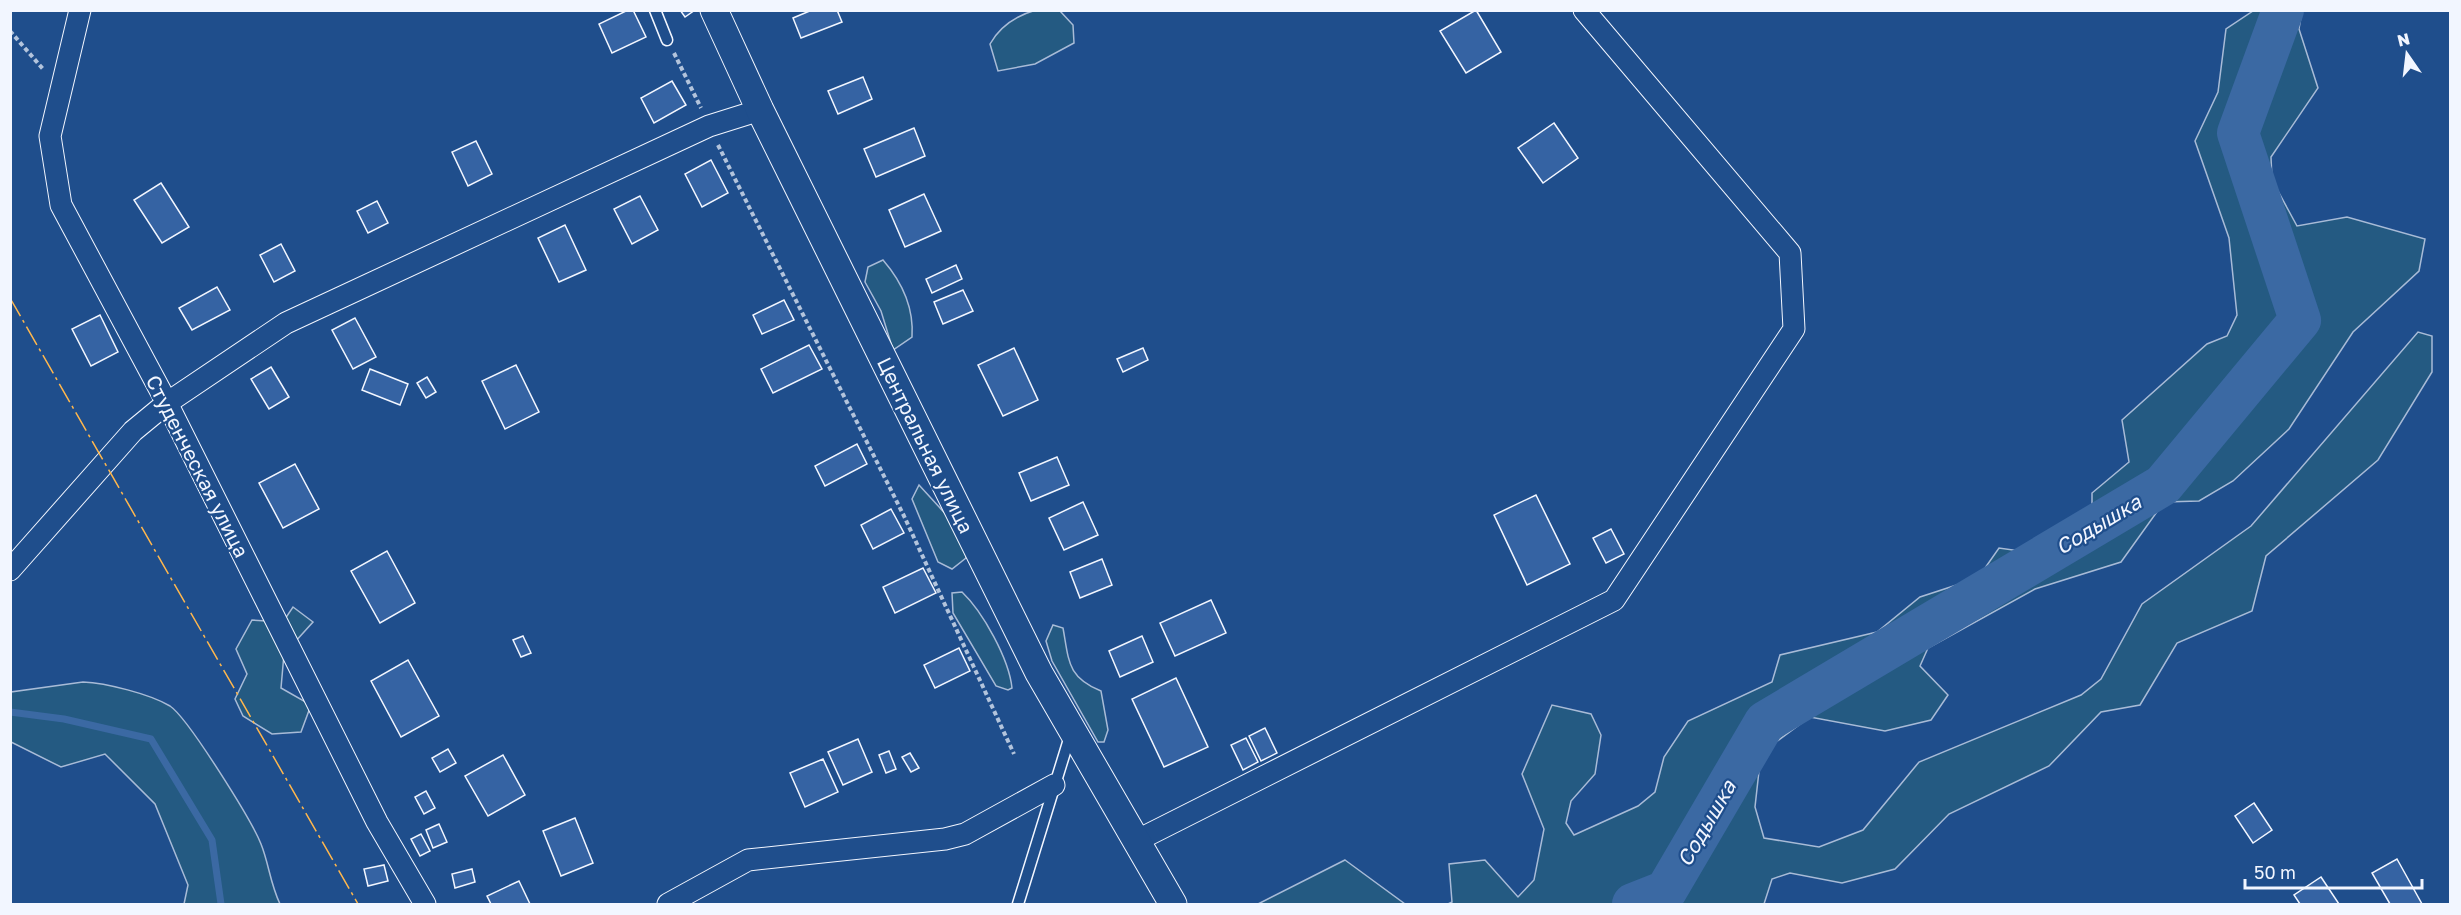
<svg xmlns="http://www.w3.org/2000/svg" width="2461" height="915" font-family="'Golos Text',sans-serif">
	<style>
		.green { fill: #245a82; stroke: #a8bbd7; stroke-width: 1.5 }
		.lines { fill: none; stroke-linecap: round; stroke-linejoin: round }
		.stream { stroke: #3b69a3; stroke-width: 7 }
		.river { stroke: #3b69a3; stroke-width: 42 }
		.building { fill: #3563a3; stroke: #f2f6ff; stroke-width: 1.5 }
		.service-casing { stroke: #f2f6ff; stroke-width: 13 }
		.minor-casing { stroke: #f2f6ff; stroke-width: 23 }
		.tertiary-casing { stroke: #f2f6ff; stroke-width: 29 }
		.path { stroke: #b3c4dc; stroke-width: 4; stroke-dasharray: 4.5 3; stroke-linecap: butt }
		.service { stroke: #1f4e8c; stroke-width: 10 }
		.minor { stroke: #1f4e8c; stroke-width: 21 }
		.tertiary { stroke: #1f4e8c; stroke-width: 27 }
		.power { stroke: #ffb74d; stroke-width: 1.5; stroke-dasharray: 21 4.5 3 4.5; stroke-linecap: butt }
		.labels { text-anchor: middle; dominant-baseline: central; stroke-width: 4.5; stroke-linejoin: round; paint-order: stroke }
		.street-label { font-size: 20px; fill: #f2f6ff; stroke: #1f4e8c }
		.water-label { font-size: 21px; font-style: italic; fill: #f2f6ff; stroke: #1f4e8c }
	</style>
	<rect width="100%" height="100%" fill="#1f4e8c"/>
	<g class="green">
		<path d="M1036,10L1060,11L1073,25L1074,43L1035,64L998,71L990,44C1000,26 1015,16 1036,10Z"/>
		<path d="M2253,11H2302L2299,29L2318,88L2271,157L2272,180L2297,226L2347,217L2425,239L2419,271L2353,332L2289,429L2233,481L2199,501L2164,502L2121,562L2035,589L1928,648L1920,666L1948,695L1931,720L1885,731L1810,717L1761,753L1755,807L1764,838L1819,847L1863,830L1919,762L2081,695L2101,679L2142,604L2251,526L2418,332L2432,336V372L2378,460L2266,556L2252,611L2177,643L2140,705L2101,712L2049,766L1949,814L1895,869L1842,883L1790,873L1772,879L1764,904H1448L1452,902L1449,864L1485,860L1518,897L1534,880L1544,829L1522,774L1552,705L1591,714L1601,735L1595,774L1571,801L1566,823L1574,835L1638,806L1655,792L1664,757L1688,721L1772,682L1780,655L1877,632L1920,597L1978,578L1999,548L2069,558L2092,518V493L2129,462L2122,420L2207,344L2227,336L2237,315L2229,238L2195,141L2218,92L2226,29Z"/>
		<path d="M883,260C902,282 914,308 912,337L893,350L881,311L865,282L868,267Z"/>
		<path d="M919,485L962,532L966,558L952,569L938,562L912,499Z"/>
		<path d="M962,592C983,612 1009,659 1012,688L1008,690L996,686L953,613L952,593Z"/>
		<path d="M293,607L313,622L284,654L281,688L311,705L301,732L272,734L243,716L235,699L247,674L236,649L252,620L283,622Z"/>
		<path d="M1053,625L1063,628C1069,661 1067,677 1101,691L1108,730L1104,742H1098L1052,661L1046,641Z"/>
		<path d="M83,682C106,683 150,694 170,706C188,718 252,821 261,844C269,864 270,883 280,904H184L188,885L155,804L105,754L61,767L11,742V692Z"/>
		<path d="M1345,860L1405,904H1258Z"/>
	</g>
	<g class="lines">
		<path class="stream" d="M10,712L64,719L151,739L212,840L221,904"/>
		<path class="river" d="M1633,904L1666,891L1765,722L2163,485L2300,320L2238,133L2283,10"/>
	</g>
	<g class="building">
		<path d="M628,10H633L646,37L612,53L599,24Z"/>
		<path d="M680,10H695L685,17Z"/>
		<path d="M812,10H837L842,22L801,38L793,18Z"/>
		<path d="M1476,10L1501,52L1466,73L1440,31Z"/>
		<path d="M863,77L872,99L838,114L828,91Z"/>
		<path d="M672,81L686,105L654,123L641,98Z"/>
		<path d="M1554,123L1578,158L1543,183L1518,148Z"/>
		<path d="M914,128L925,156L876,177L864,149Z"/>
		<path d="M476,141L492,174L468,186L452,152Z"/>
		<path d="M711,160L728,193L702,207L685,174Z"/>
		<path d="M161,183L189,227L162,243L134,200Z"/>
		<path d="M924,194L941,231L905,247L889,210Z"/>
		<path d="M640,196L658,230L632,244L614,209Z"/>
		<path d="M377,201L388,223L368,233L357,211Z"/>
		<path d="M565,225L586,270L559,282L538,238Z"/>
		<path d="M281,244L295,271L274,282L260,255Z"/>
		<path d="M956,265L962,279L932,293L926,279Z"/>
		<path d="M217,287L230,310L192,330L179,308Z"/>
		<path d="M963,290L973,311L943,324L934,302Z"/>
		<path d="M784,300L794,320L762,334L753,315Z"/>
		<path d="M100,315L118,352L91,366L72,329Z"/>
		<path d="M355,318L376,357L353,369L332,330Z"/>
		<path d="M809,345L822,369L773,393L761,369Z"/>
		<path d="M1014,348L1038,400L1003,416L978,365Z"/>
		<path d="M1143,348L1148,360L1123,372L1117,359Z"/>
		<path d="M516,365L539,412L505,429L482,381Z"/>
		<path d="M271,367L289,397L269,409L251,379Z"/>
		<path d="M370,369L408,384L400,405L362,390Z"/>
		<path d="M427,377L436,392L426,398L417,383Z"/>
		<path d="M857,444L867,464L825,486L815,466Z"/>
		<path d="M1057,457L1069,485L1031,501L1019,473Z"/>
		<path d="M295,464L319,509L283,528L259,483Z"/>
		<path d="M1536,495L1570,564L1527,585L1494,515Z"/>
		<path d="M1083,502L1098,535L1064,550L1049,518Z"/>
		<path d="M891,509L904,533L873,549L861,525Z"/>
		<path d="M1611,529L1624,554L1606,563L1593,538Z"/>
		<path d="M387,551L415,603L380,623L351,571Z"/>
		<path d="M1102,559L1112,585L1080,598L1070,572Z"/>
		<path d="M923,568L936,593L895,613L883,587Z"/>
		<path d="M1211,600L1226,633L1175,656L1160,623Z"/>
		<path d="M523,636L531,653L521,657L513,640Z"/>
		<path d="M1142,636L1153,662L1120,677L1109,651Z"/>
		<path d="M959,648L970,671L935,688L924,665Z"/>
		<path d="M408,660L439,716L401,737L371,681Z"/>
		<path d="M1176,678L1208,747L1164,767L1132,699Z"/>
		<path d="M1265,728L1277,753L1261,761L1249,736Z"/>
		<path d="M1246,738L1258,762L1243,770L1231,745Z"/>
		<path d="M858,739L872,772L843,785L828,752Z"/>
		<path d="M448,749L456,763L440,772L432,758Z"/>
		<path d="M889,751L896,769L886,773L879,755Z"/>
		<path d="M910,753L919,768L911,772L902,757Z"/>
		<path d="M503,755L525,795L488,816L465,776Z"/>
		<path d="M823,759L838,792L805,807L790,773Z"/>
		<path d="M426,791L435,808L424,814L415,797Z"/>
		<path d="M2254,803L2272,830L2253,843L2235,816Z"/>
		<path d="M575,818L593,863L561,876L543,831Z"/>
		<path d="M439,824L447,842L433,848L426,830Z"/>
		<path d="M421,834L430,851L420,856L411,839Z"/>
		<path d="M2397,859L2422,904H2390L2372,873Z"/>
		<path d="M384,865L388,881L368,886L364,869Z"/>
		<path d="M472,869L475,882L455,888L452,874Z"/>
		<path d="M2321,877L2339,904H2300L2294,895Z"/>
		<path d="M519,881L530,904H491L487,896Z"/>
	</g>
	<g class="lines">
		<g class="service-casing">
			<g id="service">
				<path d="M655,10L667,40"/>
				<path d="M1018,904L1070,736"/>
			</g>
		</g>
		<g class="minor-casing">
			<g id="minor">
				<path d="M80,10L50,136L61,205L167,403L377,822L425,904"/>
				<path d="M10,570L133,431L167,403L286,323L709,126L760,110"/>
				<path d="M1136,841L1614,600L1794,329L1790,253L1584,10"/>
				<path d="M668,904L748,860L945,839L965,834L1054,785"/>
			</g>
		</g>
		<g class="tertiary-casing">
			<path id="tertiary" d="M714,10L760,110L1039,673L1173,904"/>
		</g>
		<g class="path">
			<path d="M10,31L43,69"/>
			<path d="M674,53L701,108"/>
			<path d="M718,145L904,516L1014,754"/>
		</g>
		<use href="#service" class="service"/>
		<use href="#minor" class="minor"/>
		<use href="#tertiary" class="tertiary"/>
		<path class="power" d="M10,298L358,904"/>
	</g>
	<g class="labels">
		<g class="street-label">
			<text transform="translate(926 445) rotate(64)">Центральная улица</text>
			<text transform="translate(198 466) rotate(63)">Студенческая улица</text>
		</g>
		<g class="water-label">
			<text transform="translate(2098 524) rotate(-31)">Содышка</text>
			<text transform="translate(1706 823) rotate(-60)">Содышка</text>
		</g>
	</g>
	<rect width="2461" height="915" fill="none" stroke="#f2f6ff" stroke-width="24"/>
	<g transform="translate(2407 54) rotate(346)" stroke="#1f4e8c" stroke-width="4.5" paint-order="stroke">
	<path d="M0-4.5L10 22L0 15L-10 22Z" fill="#f2f6ff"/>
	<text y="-9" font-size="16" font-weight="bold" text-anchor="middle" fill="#f2f6ff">N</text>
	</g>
	<path d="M2245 879v9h177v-9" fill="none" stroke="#f2f6ff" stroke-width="3"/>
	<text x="2254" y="879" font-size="18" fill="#f2f6ff" stroke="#1f4e8c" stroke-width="4.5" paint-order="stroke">50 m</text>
</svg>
